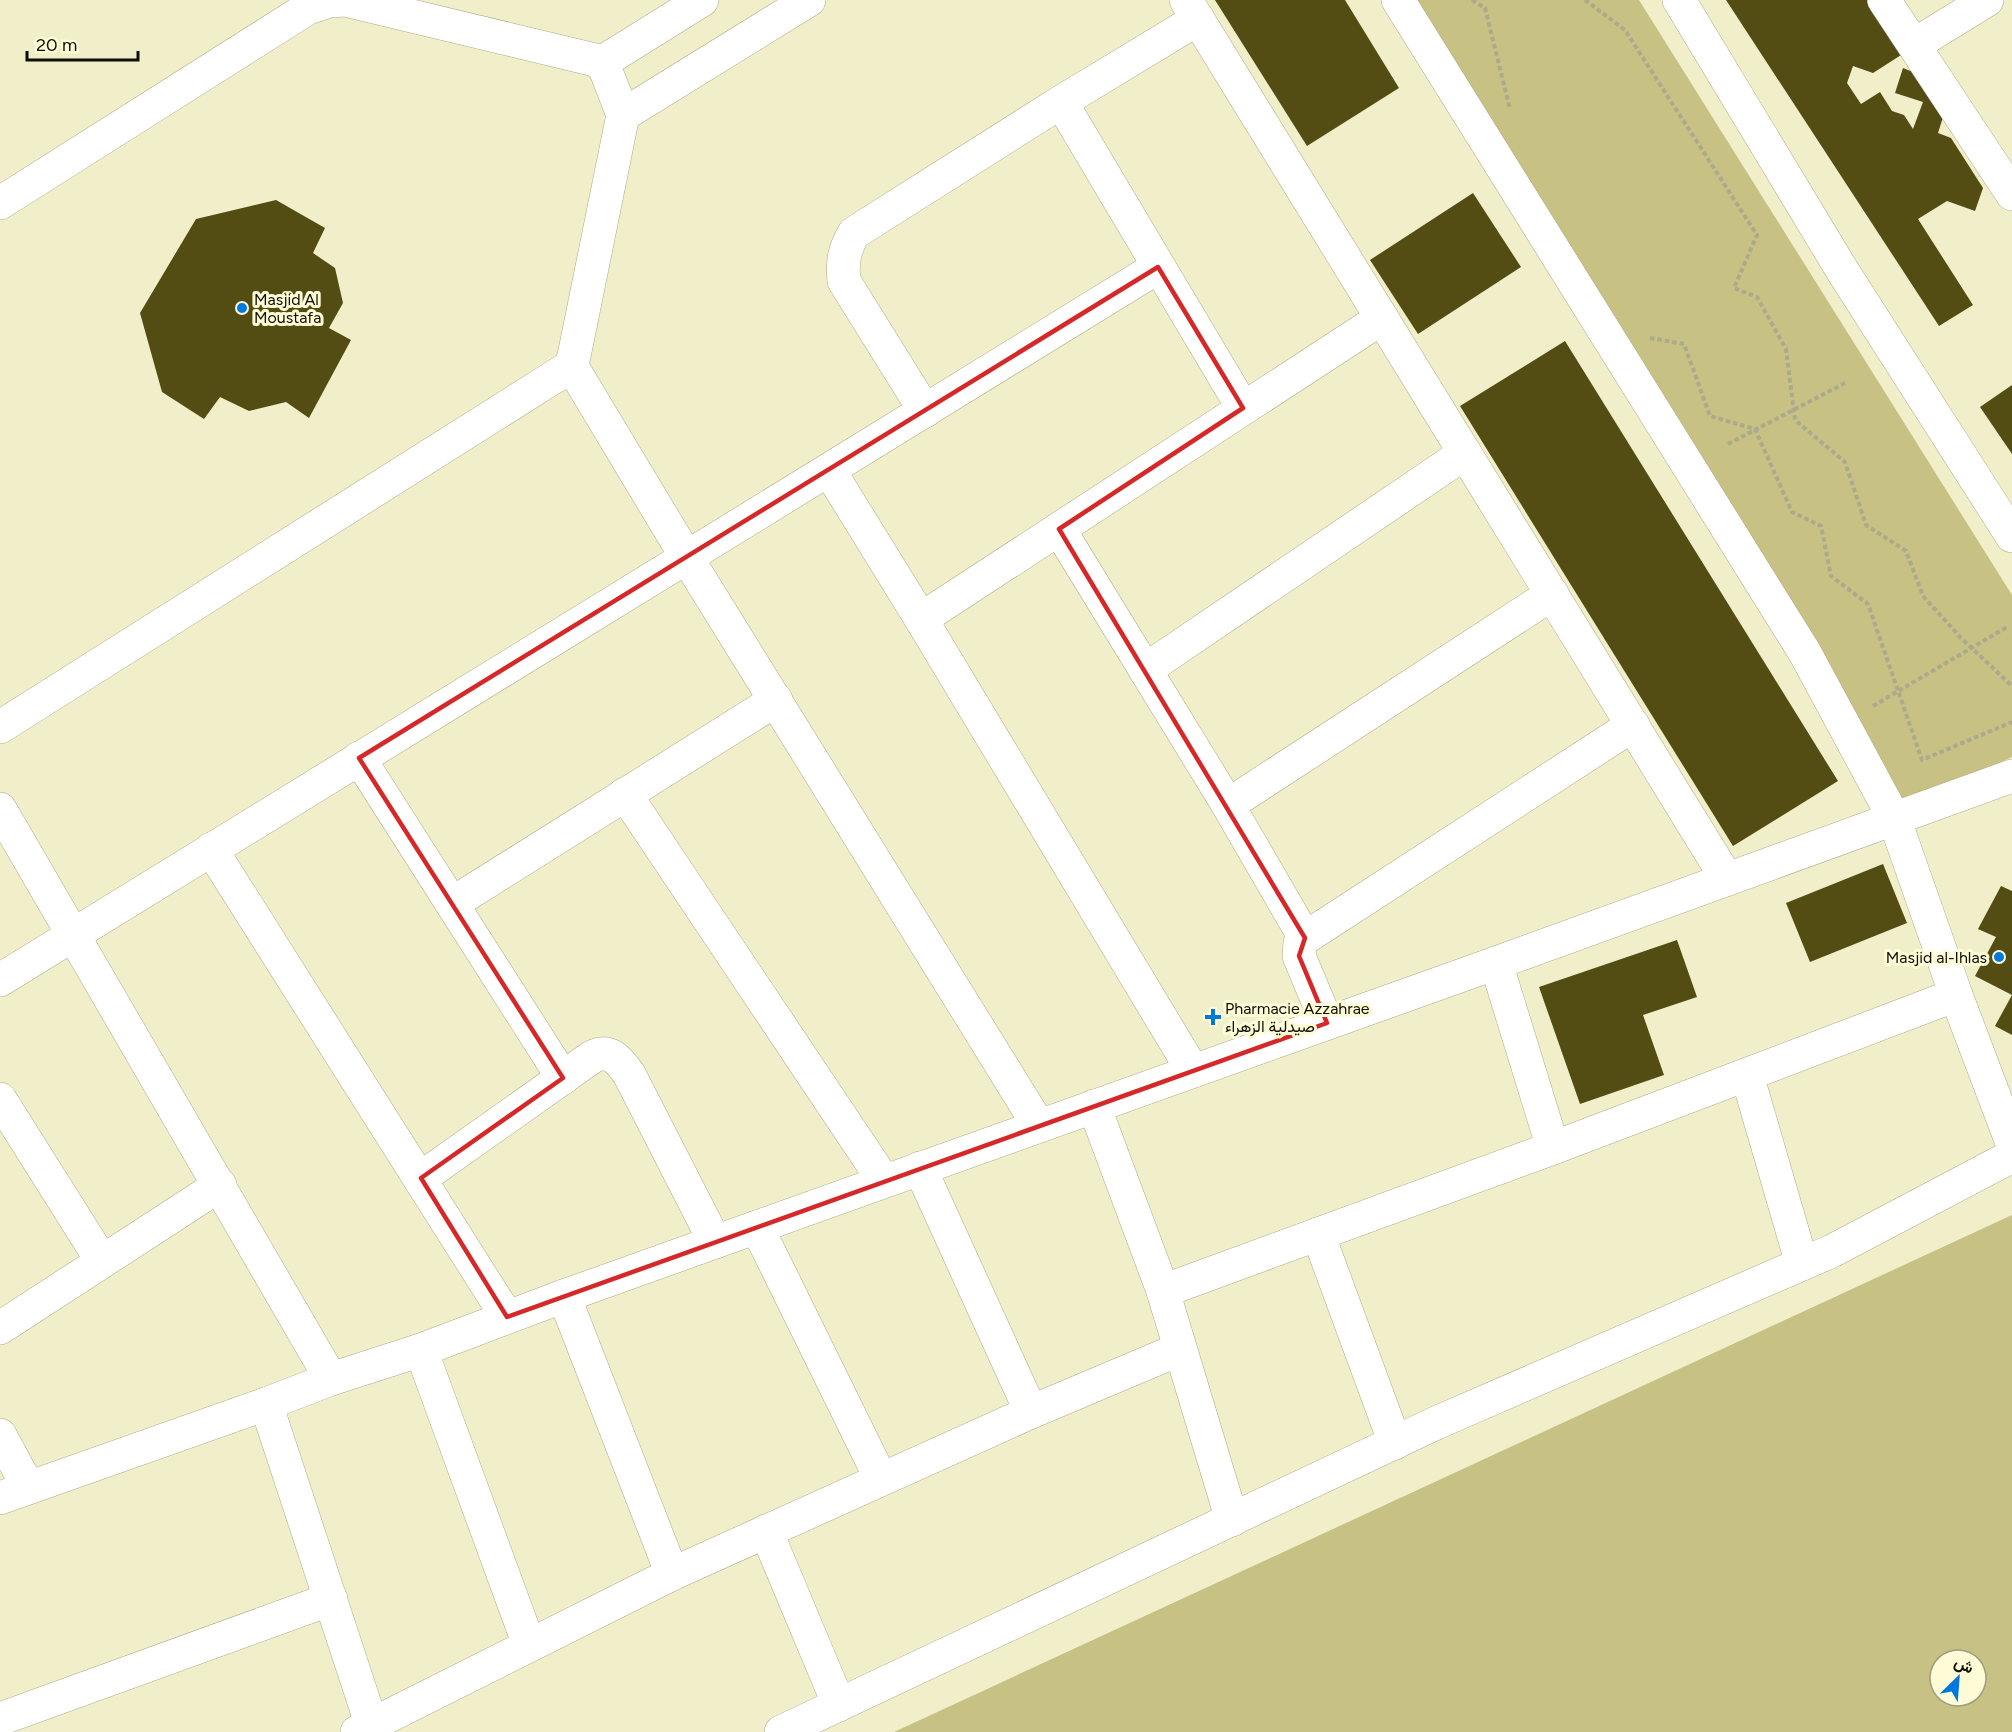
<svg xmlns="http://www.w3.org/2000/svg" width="2012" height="1732" font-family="Figtree,Vazirmatn,sans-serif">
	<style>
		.green { fill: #c7c184; fill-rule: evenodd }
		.building { fill: #534d13 }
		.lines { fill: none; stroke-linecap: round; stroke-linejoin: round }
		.minor-casing { stroke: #aeab89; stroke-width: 34 }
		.path { stroke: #aca98d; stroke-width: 4; stroke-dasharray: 4.5 3; stroke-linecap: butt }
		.minor { stroke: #fff; stroke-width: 33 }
		.marked { fill: none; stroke: #d62828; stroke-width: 4.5; stroke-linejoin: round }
		.poi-dot { fill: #0079df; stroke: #fefbd7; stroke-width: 2 }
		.labels { text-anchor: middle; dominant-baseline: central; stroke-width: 6; stroke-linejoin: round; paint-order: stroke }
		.poi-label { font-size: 16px; fill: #0f0e03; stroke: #fefbd7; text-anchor: start }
	</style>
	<rect width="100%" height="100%" fill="#f1eeca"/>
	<g class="green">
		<path d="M1412,0H1639L2012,595V757L1898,808Z"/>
		<path d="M2012,1215V1732H894ZM1940,1660H1976V1696H1940Z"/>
	</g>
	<g class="building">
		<path d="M1215,0H1345L1399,88L1307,146Z"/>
		<path d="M1726,0H1881L1912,48L1873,73L1853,66L1847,83L1861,104L1880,92L1892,111L1904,115L1913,129L1923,102L1895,93L1903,68L1918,74L1944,114L1938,133L1951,138L1983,188L1975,211L1947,201L1918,219L1973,305L1939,326Z"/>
		<path d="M1473,193L1521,267L1418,334L1370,260Z"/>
		<path d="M276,200L325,228L313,253L335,268L343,303L329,328L351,340L309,418L286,402L249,411L220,397L204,419L162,392L140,313L196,219Z"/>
		<path d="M1565,341L1838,781L1733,846L1460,406Z"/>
		<path d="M2012,385V454L1980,407Z"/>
		<path d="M1883,864L1907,923L1810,962L1786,903Z"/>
		<path d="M2001,886L2012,891V995L1975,976L1996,937L1978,929Z"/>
		<path d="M1677,940L1697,997L1643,1015L1664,1075L1580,1104L1539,987Z"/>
		<path d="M2012,995V1035L1995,1026Z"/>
	</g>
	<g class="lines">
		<g class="minor-casing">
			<g id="minor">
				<path d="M1186,0L1727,879"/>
				<path d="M1398,0L1805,653L1894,818L1956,995L2012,1143"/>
				<path d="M1679,0L1842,270L2012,536"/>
				<path d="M1884,0L2012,194"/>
				<path d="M1914,45L1987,0"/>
				<path d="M601,63L702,0"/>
				<path d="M1061,102L1243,408"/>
				<path d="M623,115L809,0"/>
				<path d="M0,203L308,8L329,1L345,0L595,60L604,66L623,115L574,356L571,365L565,370L0,727"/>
				<path d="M571,365L687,558L1039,1126"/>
				<path d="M925,411L844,281C842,262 844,250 854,233L1061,102L1198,19"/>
				<path d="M829,470L921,619L1193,1071"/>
				<path d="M1059,529L1228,805L1305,938"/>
				<path d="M921,619L1382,318"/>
				<path d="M1145,670L1465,453"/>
				<path d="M359,758L563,1078"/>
				<path d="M625,794L884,1181"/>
				<path d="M1228,805L1552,594"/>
				<path d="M0,809L331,1379"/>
				<path d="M211,849L507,1317"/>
				<path d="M453,903L776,700"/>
				<path d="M1496,963L1553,1148"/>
				<path d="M0,980L1158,267"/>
				<path d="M1327,1023L1299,956L1300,943L1305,938L1633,725"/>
				<path d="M1747,1075L1802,1264"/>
				<path d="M0,1099L102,1261"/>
				<path d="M1094,1106L1163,1291L1232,1520"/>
				<path d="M920,1168L1031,1412"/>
				<path d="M421,1178L592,1057C610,1048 619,1060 629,1074L715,1242"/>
				<path d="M757,1227L881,1479"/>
				<path d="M1318,1234L1395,1443"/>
				<path d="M1163,1291L1553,1148L1956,995"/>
				<path d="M564,1296L672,1574"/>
				<path d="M0,1328L220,1185"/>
				<path d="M421,1350L529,1645"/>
				<path d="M266,1404L374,1732"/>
				<path d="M0,1435L28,1487"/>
				<path d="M0,1498L266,1404L331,1379L421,1350L564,1296L1496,963L2012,776"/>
				<path d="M766,1531L839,1705"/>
				<path d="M0,1719L331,1599"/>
				<path d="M357,1732L672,1574L1031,1412L1180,1349"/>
				<path d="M781,1732L1436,1423L1832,1251L2012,1156"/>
			</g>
		</g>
		<g class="path">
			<path d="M1472,0L1485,8L1510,109"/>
			<path d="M1585,0L1625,30L1757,235L1734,288L1757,297L1786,349L1795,420L1845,462L1866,525L1906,551L1923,596L1961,638L2012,686"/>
			<path d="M1650,338L1684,344L1710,416L1755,429L1792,512L1821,526L1831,576L1868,604L1922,760L2012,722"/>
			<path d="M1728,444L1847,382"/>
			<path d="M1873,706L2007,627"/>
		</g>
		<use href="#minor" class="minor"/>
	</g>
	<path class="marked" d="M1158,267L1243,408L1059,529L1305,938L1299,956L1327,1023L507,1317L421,1178L563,1078L359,758Z"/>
	<g class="poi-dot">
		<circle cx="242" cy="308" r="6"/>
		<circle cx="1999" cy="957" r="6"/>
		<path d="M1210 1008h6v6h6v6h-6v6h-6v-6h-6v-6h6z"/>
	</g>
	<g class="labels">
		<g class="poi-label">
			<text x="254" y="299">Masjid Al<tspan x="254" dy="18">Moustafa</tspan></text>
			<text x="1987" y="957" text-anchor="end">Masjid al-Ihlas</text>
			<text x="1225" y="1008">Pharmacie Azzahrae<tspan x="1225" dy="18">صيدلية الزهراء</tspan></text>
		</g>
	</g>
	<g transform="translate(1958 1678) rotate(25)"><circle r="28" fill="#fefbd7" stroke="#9e9c82" stroke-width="1.5"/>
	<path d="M0-4.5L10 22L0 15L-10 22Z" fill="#0079df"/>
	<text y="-9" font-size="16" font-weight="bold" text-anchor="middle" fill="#0f0e03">ش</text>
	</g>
	<path d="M27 51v9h111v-9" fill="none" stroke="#0f0e03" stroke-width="3"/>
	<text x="36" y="51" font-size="18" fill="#0f0e03" stroke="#fefbd7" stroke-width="4.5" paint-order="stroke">20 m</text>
</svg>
